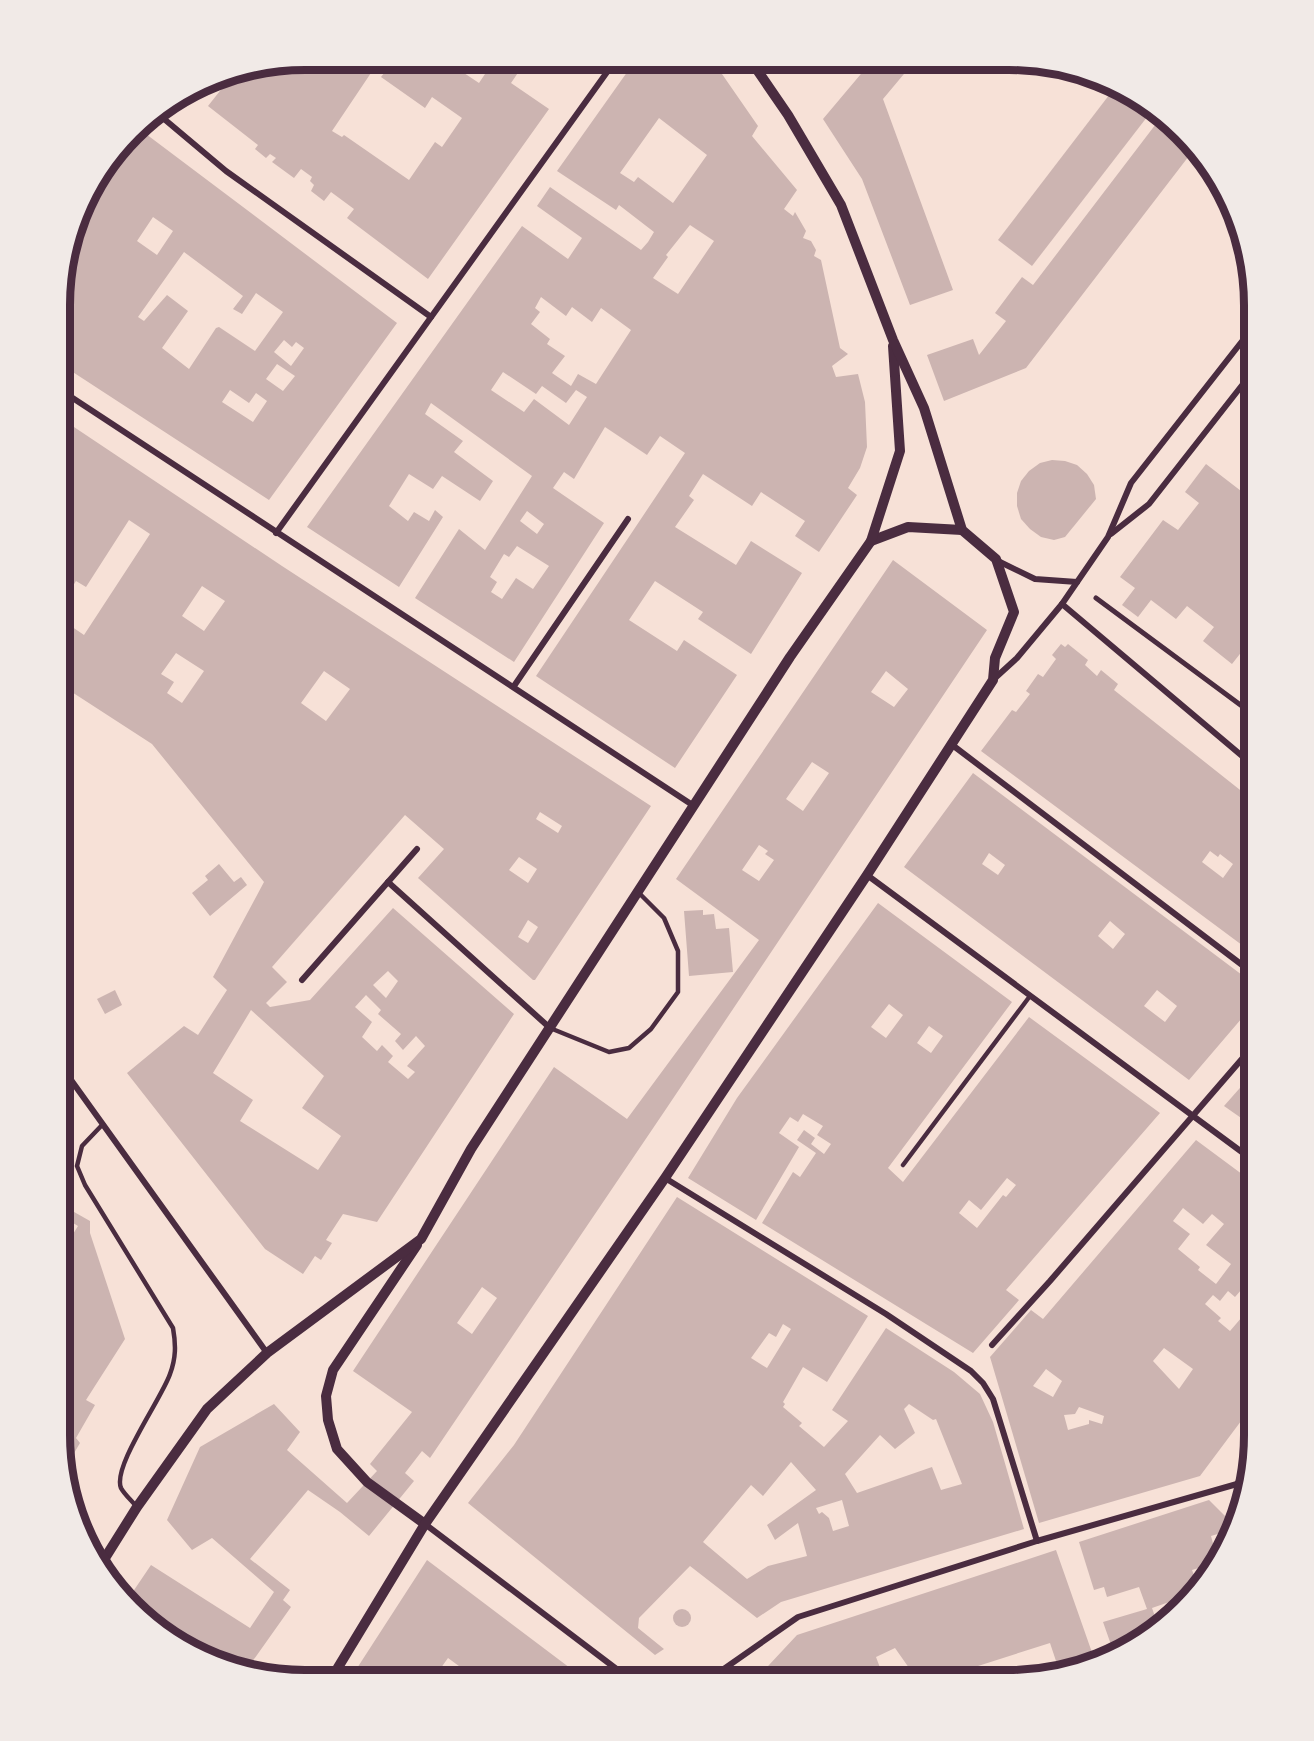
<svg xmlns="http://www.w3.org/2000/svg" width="1314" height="1741" font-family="'Work Sans',sans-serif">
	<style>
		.building { fill: #ccb4b1; fill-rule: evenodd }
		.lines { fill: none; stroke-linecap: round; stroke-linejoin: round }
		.service { stroke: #4a2c40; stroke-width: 4.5 }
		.pedestrian { stroke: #4a2c40; stroke-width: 5 }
		.minor { stroke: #4a2c40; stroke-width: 6 }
		.tertiary { stroke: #4a2c40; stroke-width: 10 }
		.rim { fill: none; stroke: #4a2c40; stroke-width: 8 }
	</style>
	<rect width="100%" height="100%" fill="#f7e1d7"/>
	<g class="building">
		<path d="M305,60H354L353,62L356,65L360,60H473L464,73L479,83L489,68L477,61H526L511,83L549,109L428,279L347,218L354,209L331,192L324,201L311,191L314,185L310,181L312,177L301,169L294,178L272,162L276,158L270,154L266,158L255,149L258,145L208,106L227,82L232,86L244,70ZM379,61L388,68L381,77L425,108L432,97L462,118L442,147L435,142L409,180L344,135L342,137L332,131Z"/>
		<path d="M635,61H713L758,126L752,136L797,190L784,209L793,216L795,212L806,231L803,238L811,241L816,250L814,256L821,260L840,348L848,354L832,366L836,377L858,374L865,402L867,447L860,468L848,488L857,495L819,552L795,536L805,521L761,492L752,506L703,474L689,496L694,500L675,527L736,565L751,541L802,573L751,654L698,619L703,612L655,581L629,620L677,651L684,640L737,675L675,768L536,676L685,453L660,436L647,455L605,427L574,479L564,472L553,488L604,523L514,662L415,598L459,529L485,550L532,476L431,403L425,414L463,441L454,452L493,481L480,501L442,476L433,489L409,474L389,506L408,521L414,512L429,521L435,510L443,517L399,587L307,527L522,226L568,259L582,238L537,206L550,187L641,250L648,242L654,232L619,205L616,210L557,171ZM659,118L707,155L673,203L638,177L634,182L620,173ZM690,225L714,241L678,294L653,278L668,257L666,255ZM541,297L566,316L572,307L592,322L601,308L631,330L596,384L578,374L571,386L552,373L565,356L547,344L550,339L531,324L540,312L535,308ZM503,372L536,394L542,386L566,403L576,390L587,397L569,425L534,399L524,412L491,390ZM527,511L544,524L537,534L520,521ZM517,546L549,566L533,589L516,578L502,599L491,592L497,582L490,577L504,554L509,557Z"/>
		<path d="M871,62H914L883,99L953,290L910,305L862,179L823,119Z"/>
		<path d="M1116,86L1154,108L1032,266L998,240Z"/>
		<path d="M1162,116L1192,152L1026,368L944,401L927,355L973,339L979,355L1006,321L995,313L1022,277L1033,285Z"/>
		<path d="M138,128L397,323L269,500L62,365V273L87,200L100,184L95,180ZM153,217L173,231L157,255L137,241ZM184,252L243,296L233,309L242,314L256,293L283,312L255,351L219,327L216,328L189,369L162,348L188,311L167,295L144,321L138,317ZM284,340L292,347L296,342L304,348L291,366L274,352ZM277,364L295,376L283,391L266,379ZM230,390L249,403L256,393L267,401L253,422L222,402Z"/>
		<path d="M62,419L282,566L651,806L535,980H533L418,878L444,849L405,815L272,967L287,982L266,1003L270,1007L310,1000L393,908L514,1014L377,1222L343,1214L326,1240L332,1243L321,1260L315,1256L303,1274L265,1249L127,1073L184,1026L198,1035L227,990L213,977L264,882L152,744L61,685L62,620L84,635L150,534L129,520L86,587L76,581L62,603ZM202,586L225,601L204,631L182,616ZM176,653L204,671L182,703L167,693L174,682L161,674ZM324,671L350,689L326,721L301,703ZM540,812L562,826L558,833L536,819ZM519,857L537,869L528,883L509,870ZM528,920L538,927L528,943L518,937ZM388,971L398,981L386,998L373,985ZM366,995L381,1010L378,1014L401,1034L395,1041L403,1050L416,1036L425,1046L407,1066L415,1072L408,1079L388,1062L393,1056L382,1045L377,1051L362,1037L372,1022L355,1007ZM251,1010L324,1076L302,1108L341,1136L318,1170L240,1121L253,1100L213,1073Z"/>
		<path d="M1052,460L1065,461L1077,465L1087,474L1094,485L1096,499L1065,537L1054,540L1041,537L1030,529L1021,519L1017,506V493L1021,481L1029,471L1040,463Z"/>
		<path d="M1206,464L1254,501V636L1232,664L1203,641L1214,627L1187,606L1176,619L1151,600L1138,617L1122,605L1135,588L1120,577L1163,520L1178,530L1199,503L1185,492Z"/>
		<path d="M893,560L987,630L664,1112L430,1458L422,1451L405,1473L414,1481L369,1536L340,1512L308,1490L250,1559L290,1590L283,1600L291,1607L247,1669L169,1639L126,1602L151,1565L250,1628L274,1592L212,1538L192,1550L167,1520L200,1447L274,1404L300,1432L287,1450L347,1503L377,1471L370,1464L412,1412L353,1371L554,1067L627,1119L759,940L676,879ZM886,671L908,689L894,707L871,692ZM812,762L829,773L803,811L786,799ZM759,845L768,851L765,854L774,860L759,881L742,870ZM482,1287L497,1298L472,1334L457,1323Z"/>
		<path d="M1061,644L1065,647L1068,644L1088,660L1085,665L1097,676L1101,670L1118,684L1114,690L1254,801V954L981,751L1012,710L1016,712L1030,694L1026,691L1038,674L1043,677L1056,659L1052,655ZM1210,851L1218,857L1220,854L1233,864L1223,878L1202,862Z"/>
		<path d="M973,773L1254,984V1004L1189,1080L904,867ZM989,853L1005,865L998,875L982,864ZM1110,921L1125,934L1113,949L1098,936ZM1157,990L1177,1006L1165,1022L1144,1006Z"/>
		<path d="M219,864L234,882L241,877L247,885L210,916L192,893L208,880L205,876Z"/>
		<path d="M878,903L1012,1002L888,1168L903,1182L1029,1017L1160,1113L1006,1290L1019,1300L973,1353L762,1223L793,1172L800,1177L816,1153L797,1140L804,1130L815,1138L811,1144L824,1154L831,1144L817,1135L823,1126L803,1114L798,1122L790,1117L779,1133L799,1147L756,1220L688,1178L737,1098ZM889,1004L903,1015L886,1038L871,1027ZM929,1026L943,1036L931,1053L917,1043ZM1007,1178L1016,1185L1006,1197L1003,1195L977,1228L959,1213L969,1200L981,1210Z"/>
		<path d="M703,910V915L714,914L716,929L729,928L733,972L689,976L684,911Z"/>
		<path d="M115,990L122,1005L105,1014L97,999Z"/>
		<path d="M1254,1072V1127L1224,1106Z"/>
		<path d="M1196,1140L1254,1183V1299L1242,1289L1235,1297L1228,1291L1220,1301L1213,1295L1205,1304L1221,1318L1218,1321L1230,1331L1254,1303L1253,1405L1200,1476L1039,1523L990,1357L1031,1310L1043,1319ZM1183,1208L1203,1224L1212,1214L1224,1224L1206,1245L1231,1264L1216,1284L1198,1270L1200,1267L1178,1249L1190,1234L1173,1221ZM1164,1348L1193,1369L1179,1389L1153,1361ZM1046,1369L1062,1381L1053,1397L1033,1386ZM1079,1407L1104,1416L1102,1424L1089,1420V1424L1068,1430L1064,1415L1075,1414Z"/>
		<path d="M677,1197L868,1316L827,1382L803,1367L783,1402L785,1404L783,1407L802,1423L799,1426L824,1447L848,1421L832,1410L886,1328L954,1372L980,1394L993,1422L1024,1529L781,1602L757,1618L690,1566L639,1618L638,1628L664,1649L655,1655L468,1503L514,1445ZM783,1324L791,1329L767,1368L751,1358L769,1333L776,1337ZM909,1404L933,1420L936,1419L962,1484L941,1490L932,1467L857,1493L845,1474L880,1435L895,1449L915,1433L904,1409ZM791,1462L816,1490L767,1525L775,1540L798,1523L807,1556L768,1566L747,1579L703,1542L751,1485L763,1496ZM842,1500L849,1526L833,1531L829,1518L822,1512L819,1514L816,1508Z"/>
		<path d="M60,1204L90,1221V1233L125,1339L86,1400L95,1405L76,1438L80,1443L67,1465L60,1436V1255L78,1226L60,1215Z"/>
		<path d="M73,1492L80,1496L76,1503Z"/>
		<path d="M1209,1500L1235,1526L1234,1529L1211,1536L1218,1562L1192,1570L1199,1588L1195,1593L1152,1608L1159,1628L1115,1656L1103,1622L1147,1609L1139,1587L1107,1597L1104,1587L1094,1590L1079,1542Z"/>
		<path d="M1056,1550L1095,1661L1029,1676L1028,1673L1057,1664L1050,1643L931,1681H909L914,1675L895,1648L876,1657L882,1673L878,1679L881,1681L755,1680L797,1635Z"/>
		<path d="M427,1560L586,1680H503L504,1678L491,1669L484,1680L455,1679L463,1669L448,1658L438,1672L448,1679H350Z"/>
		<circle cx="682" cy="1618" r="9"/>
	</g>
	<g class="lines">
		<g class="service">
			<path d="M550,1028L609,1052L629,1048L651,1029L678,992V951L664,918L638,892"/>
			<path d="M103,1124L82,1146L77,1166L85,1185L173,1328C176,1345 176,1358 170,1374C162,1398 112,1467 121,1488C124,1494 132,1501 136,1506"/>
			<path d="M903,1165L1030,996"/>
		</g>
		<path class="pedestrian" d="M1096,598L1254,715"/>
		<g class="minor">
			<path d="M157,113L226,171L431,317"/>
			<path d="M62,391L694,806"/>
			<path d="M276,533L615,61"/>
			<path d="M1111,534L1149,504L1254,370"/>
			<path d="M998,561L1035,579L1077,582"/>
			<path d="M1062,604L1254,766"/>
			<path d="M994,679L1017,658L1062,604L1108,537L1131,483L1254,326"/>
			<path d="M514,686L628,519"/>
			<path d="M951,744L1254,974"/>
			<path d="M867,875L1254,1161"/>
			<path d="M388,882L550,1028"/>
			<path d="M302,980L417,849"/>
			<path d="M61,1066L267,1353"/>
			<path d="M665,1178L886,1314L971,1371L983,1383L993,1399L1037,1541"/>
			<path d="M992,1345L1050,1281L1254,1045"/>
			<path d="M1237,1484L1251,1465"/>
			<path d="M1237,1484L1246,1491"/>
			<path d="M425,1524L631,1680"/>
			<path d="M708,1680L798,1617L1037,1541L1237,1484"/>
		</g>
		<g class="tertiary">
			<path d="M871,541L908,527L962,530"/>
			<path d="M417,1245L333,1370L326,1396L328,1420L337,1449L367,1482L425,1524"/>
			<path d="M100,1566L137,1507L207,1409L267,1353L421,1239L471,1149L790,657L871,541L900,451L893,346"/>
			<path d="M331,1679L425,1524L665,1178L867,875L993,680L995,658L1014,612L996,559L962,530L924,408L893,340L841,205L788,115L751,61"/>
		</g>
	</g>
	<path d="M0 0H1314V1741H0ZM305 70H1009A235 235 0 0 1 1244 305V1435A235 235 0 0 1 1009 1670H305A235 235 0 0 1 70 1435V305A235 235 0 0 1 305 70Z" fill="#f1eae7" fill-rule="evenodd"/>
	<path class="rim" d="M305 70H1009A235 235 0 0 1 1244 305V1435A235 235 0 0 1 1009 1670H305A235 235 0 0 1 70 1435V305A235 235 0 0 1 305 70Z"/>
</svg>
